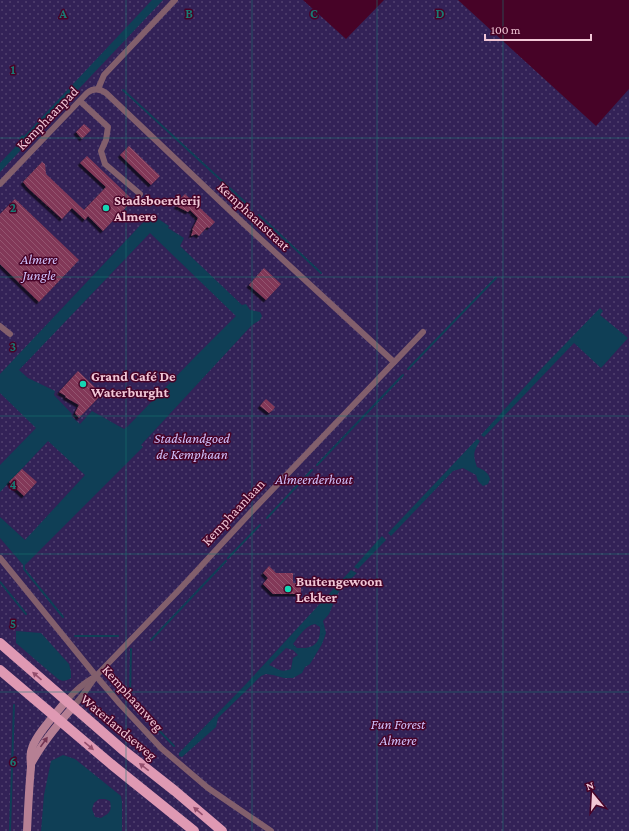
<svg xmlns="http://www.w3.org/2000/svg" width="629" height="831" font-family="'Crimson Pro',serif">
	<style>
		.park { fill: url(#park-dots) }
		.water { fill: #0f3f56; fill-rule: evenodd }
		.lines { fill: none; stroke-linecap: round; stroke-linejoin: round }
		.stream { stroke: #0f3f56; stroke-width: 2 }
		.building { fill: url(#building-back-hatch); filter: url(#shadow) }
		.street { stroke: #825f6c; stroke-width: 6 }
		.secondary { stroke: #b68094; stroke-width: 8 }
		.primary { stroke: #df99b3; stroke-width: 10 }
		.oneway { fill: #934e6d }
		.oneway2 { fill: #733553 }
		.grid { fill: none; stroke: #1a7a73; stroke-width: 1; stroke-opacity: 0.55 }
		.poi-dot { fill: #16d5b3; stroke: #470327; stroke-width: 1.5 }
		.labels { text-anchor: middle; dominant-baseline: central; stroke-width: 3; stroke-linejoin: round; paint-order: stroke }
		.street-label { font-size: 14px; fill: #f1c7d6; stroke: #470327 }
		.poi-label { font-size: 14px; font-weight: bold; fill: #f1c7d6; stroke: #470327; text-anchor: start }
		.park-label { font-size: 14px; font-style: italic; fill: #cfc1fc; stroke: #470327 }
		.grid-label { font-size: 13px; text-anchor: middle; font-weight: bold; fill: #1a7a73; stroke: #470327; stroke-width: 3; stroke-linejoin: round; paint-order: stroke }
	</style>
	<defs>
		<pattern id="park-dots" width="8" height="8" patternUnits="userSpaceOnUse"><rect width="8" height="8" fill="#332257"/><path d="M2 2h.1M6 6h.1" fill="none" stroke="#51416e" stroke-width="1.8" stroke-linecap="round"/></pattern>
		<pattern id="building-back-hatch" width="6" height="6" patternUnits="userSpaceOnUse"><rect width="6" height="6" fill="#823958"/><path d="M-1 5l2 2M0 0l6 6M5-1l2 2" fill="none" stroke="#94546f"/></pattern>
		<filter id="shadow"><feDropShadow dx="-2.5" dy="2.5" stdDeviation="0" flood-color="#0009"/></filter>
	</defs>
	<rect width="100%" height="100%" fill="#470327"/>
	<path class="park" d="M0,0H303L346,39L384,0H458L596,126L629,89V831H0Z"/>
	<g class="water">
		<path d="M152,0H163L0,172V163L21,141L19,139L22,135L24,136L28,132Z"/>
		<path d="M151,214L169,226L168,228L184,238L180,246L242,305L246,304L250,310L260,312L262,316L260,320L252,325L141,445L143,447L24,566L0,538V517L25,540L85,475L48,441L0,492V465L36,428L0,393V374ZM150,233L236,316L195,357L127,427L124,429L92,411L80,424L71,416L72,414L54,395L55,391L28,378L19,370Z"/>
		<path d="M600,308L603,311L600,315L628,338L601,368L574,343L484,437L481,435L542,368Z"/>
		<path d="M477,439L480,441C473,452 473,455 477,467C484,470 488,472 490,479L488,484L483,486L478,481L476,475L463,468L453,471L391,536L388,533Z"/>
		<path d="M382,536L386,540L358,569L354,567Z"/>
		<path d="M351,570L357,573L341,588L336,597L329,614L323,621L326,633L322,644L310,664L305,667L302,673L293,678H284L273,675L266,674L261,676L218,718L216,727L182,757L179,756V753L246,684ZM315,624L320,627C321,644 313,649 297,648L293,644C299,636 305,626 315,624ZM286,648L293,650L298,655L293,658L291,669C280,673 279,669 269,665Z"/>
		<path d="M16,631L41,633L69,664L71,672V678C66,681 63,682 58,679L16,643Z"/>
		<path d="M63,755L75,759L121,796L122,802V831H41L44,795L51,761ZM99,799H105L110,801C112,811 110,813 101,818L95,817L92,809L94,803Z"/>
	</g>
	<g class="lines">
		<g class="stream">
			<path d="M123,90L247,204"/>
			<path d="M259,215L321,273"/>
			<path d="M408,369L496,278"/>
			<path d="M317,465L403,375"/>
			<path d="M267,518L312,470"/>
			<path d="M228,558L260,525"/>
			<path d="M24,566V569L63,617"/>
			<path d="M0,582L26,614"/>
			<path d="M75,636H118"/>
			<path d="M151,640L226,561"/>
			<path d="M130,697L131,649"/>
			<path d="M147,718L174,746"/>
			<path d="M10,831L14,705"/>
		</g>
	</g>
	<g class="building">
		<path d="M84,124L91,130L82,139L76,132Z"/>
		<path d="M129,146L160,176L151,185L120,155Z"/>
		<path d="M87,156L133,200L103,231L88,216L85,220L72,208L62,219L28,188L23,182L42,162L45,164L46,174L84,210L106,187L80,163Z"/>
		<path d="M185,194L215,222L209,228L207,227L199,236L196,234L191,236L193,230H192L198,218L190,210L188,212L176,206L181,202L179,200Z"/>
		<path d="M15,199L79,260L39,302L0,264V214Z"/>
		<path d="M264,268L281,284L266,300L249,285Z"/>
		<path d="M78,371L102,394L79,418L75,413L79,405L65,397L66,396L59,392Z"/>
		<path d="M266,399L275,407L273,410L269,413L260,406L264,401Z"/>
		<path d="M22,469L37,482L24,496L9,482Z"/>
		<path d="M269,566L276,573H293V583L301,584V594H273L263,584L268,578L263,573Z"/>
	</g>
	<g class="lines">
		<g class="street">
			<path d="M98,89L104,75L175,0"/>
			<path d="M80,101L108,127L106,140L101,151L105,164L140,194"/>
			<path d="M0,184L87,93C93,88 99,88 106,93L242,222L394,362"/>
			<path d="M0,326L10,334"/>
			<path d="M0,558L96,676L120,704L161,748L208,788L271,831"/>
			<path d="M66,701C74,692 82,684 93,678"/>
			<path d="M73,707L82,696L96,676L179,590L252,511L423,332"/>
		</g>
		<g class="secondary">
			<path d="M31,764C42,743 57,725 73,707"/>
			<path d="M27,831C28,809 29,788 31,767C31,760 29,755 32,748C37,733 56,714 66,701"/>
		</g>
		<g class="primary">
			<path d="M0,643L123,750L175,791L222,831"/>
			<path d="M0,670L111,764L194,831"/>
		</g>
	</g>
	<defs><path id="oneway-solid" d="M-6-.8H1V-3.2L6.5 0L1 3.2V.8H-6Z"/></defs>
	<g class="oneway">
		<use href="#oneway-solid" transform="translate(37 676) rotate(-139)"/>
		<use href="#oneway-solid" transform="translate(89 746) rotate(40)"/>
		<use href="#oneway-solid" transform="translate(144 767) rotate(-142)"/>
		<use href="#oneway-solid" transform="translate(198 811) rotate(-140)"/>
	</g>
	<use class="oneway2" href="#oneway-solid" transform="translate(44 742) rotate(-54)"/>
	<path class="grid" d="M126,0V831M252,0V831M377,0V831M503,0V831M0,138H629M0,277H629M0,416H629M0,554H629M0,692H629"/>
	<g class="poi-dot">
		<circle cx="106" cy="208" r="4"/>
		<circle cx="83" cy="384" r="4"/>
		<circle cx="288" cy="589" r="4"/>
	</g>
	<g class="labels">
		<g class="street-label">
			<text transform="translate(47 118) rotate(-46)">Kemphaanpad</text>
			<text transform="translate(254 216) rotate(43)">Kemphaanstraat</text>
			<text transform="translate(233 512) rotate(-47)">Kemphaanlaan</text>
			<text transform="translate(133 698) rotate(48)">Kemphaanweg</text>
			<text transform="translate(119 727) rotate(40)">Waterlandseweg</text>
		</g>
		<g class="poi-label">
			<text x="114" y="200">Stadsboerderij<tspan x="114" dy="16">Almere</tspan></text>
			<text x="91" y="376">Grand Café De<tspan x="91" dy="16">Waterburght</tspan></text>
			<text x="296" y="581">Buitengewoon<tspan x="296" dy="16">Lekker</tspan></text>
		</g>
		<g class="park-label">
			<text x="39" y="259">Almere<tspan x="39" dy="16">Jungle</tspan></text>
			<text x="192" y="438">Stadslandgoed<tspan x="192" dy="16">de Kemphaan</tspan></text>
			<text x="314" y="479">Almeerderhout</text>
			<text x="398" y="724">Fun Forest<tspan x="398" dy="16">Almere</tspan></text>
		</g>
	</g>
	<g class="grid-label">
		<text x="63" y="18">A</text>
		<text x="189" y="18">B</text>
		<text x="314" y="18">C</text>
		<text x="440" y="18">D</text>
		<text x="13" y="74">1</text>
		<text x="13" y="212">2</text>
		<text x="13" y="351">3</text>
		<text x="13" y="489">4</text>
		<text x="13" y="628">5</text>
		<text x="13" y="766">6</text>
	</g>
	<g transform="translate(593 795) rotate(342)" stroke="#470327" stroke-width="3" paint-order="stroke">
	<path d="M0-3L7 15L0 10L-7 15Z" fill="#f1c7d6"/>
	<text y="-6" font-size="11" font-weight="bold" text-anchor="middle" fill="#f1c7d6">N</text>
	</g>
	<path d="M485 34v6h106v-6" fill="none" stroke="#f1c7d6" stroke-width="2"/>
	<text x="491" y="34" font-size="12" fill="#f1c7d6" stroke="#470327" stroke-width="3" paint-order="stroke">100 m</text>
</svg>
